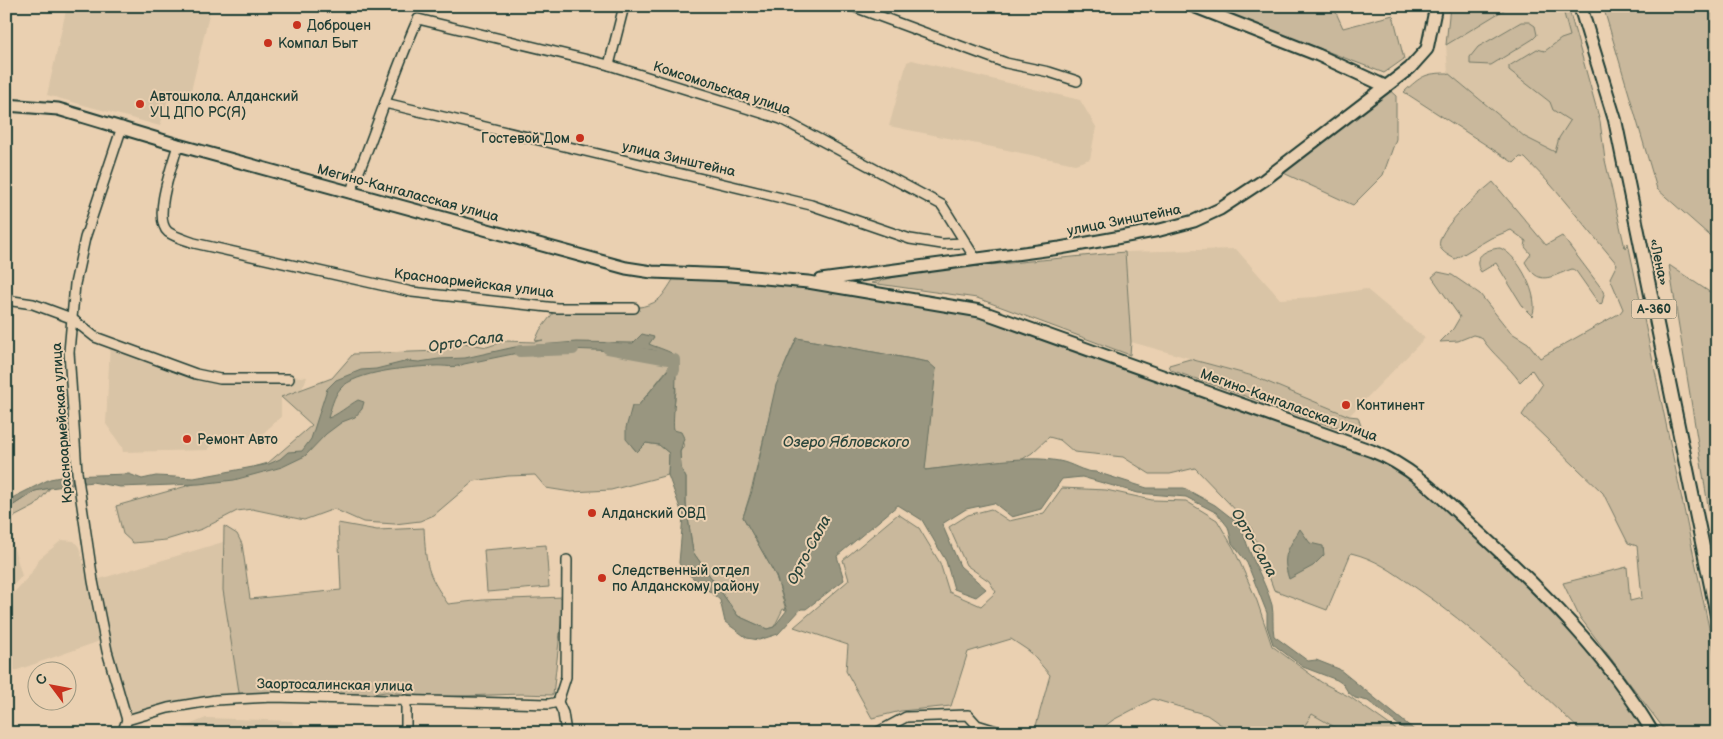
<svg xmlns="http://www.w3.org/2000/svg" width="1723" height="739" font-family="'Balsamiq Sans',sans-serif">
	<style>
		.built { fill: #d9c4a6 }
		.green { fill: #c9b89c; stroke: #747a68 }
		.water { fill: #999680; stroke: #687262 }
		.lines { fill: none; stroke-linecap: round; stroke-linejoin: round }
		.river { stroke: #999680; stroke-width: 12 }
		.minor-casing { stroke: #1f3d34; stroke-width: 12 }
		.major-casing { stroke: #1f3d34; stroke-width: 15 }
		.highway-casing { stroke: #1f3d34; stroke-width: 16 }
		.minor { stroke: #ead0b1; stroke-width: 9 }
		.major { stroke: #ead0b1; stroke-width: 11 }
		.highway { stroke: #ead0b1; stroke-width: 12 }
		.poi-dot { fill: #c8321e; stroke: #ead0b1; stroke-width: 2 }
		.labels { text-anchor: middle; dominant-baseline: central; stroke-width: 4; stroke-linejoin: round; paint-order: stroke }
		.shield { fill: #ead0b1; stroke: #5c695a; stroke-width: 1 }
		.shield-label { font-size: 12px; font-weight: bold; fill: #1f3d34 }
		.poi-label { font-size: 14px; fill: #1f3d34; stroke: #ead0b1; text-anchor: start }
		.street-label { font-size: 14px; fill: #1f3d34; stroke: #ead0b1 }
		.water-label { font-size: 15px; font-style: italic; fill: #2b463c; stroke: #ead0b1 }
	</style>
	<rect width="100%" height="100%" fill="#ead0b1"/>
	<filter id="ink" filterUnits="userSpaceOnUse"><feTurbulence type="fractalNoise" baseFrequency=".02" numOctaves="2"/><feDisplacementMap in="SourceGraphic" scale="10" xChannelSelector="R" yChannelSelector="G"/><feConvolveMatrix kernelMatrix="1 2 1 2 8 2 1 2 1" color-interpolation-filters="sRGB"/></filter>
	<g filter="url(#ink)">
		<g class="built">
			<path d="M67,6H211L188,104L168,99L160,126L47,95Z"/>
			<path d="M1506,6H1568L1600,121L1605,160L1555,152L1525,137L1448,73L1446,45L1507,8Z"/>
			<path d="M912,60L1080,100L1096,127L1090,159L1075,164L889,126L907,62Z"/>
			<path d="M1236,249L1280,299L1316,297L1366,289L1425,338L1349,416L1253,376L1131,342L1125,252Z"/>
			<path d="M110,344L131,346L169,357L175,364L203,373L307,377L302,389L281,397V417L259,437L213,439L208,450L123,452L122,447L106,424Z"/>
			<path d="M6,521L22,576L6,593Z"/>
			<path d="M62,540L74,541L79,547L89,582L100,641L6,674V601L30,575L39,559Z"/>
			<path d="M223,542V572L240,698L127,720L93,581Z"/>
			<path d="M1312,714L1345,733H1300Z"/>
			<path d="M206,718L292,721L296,733H170Z"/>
		</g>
		<g class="green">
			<path d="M1209,6H1333L1343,28L1393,15L1404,59L1384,73Z"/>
			<path d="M1450,6H1506L1507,8L1446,45Z"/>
			<path d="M1562,6H1568L1600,121L1605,160L1625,248L1628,243L1717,666V733H1667L1579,616L1563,583L1627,567L1630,601L1642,598L1637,546L1628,543L1603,493L1522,415L1542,385L1532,370L1520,382C1508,365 1492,354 1481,337L1473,335L1458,341L1440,342L1453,329L1460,317L1432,277L1438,272L1452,275L1480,294L1510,332L1528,343L1540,358L1620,313L1623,309L1610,278L1617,264L1551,185L1525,158L1520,157L1514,163L1404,92C1421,76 1425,73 1448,73L1525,137L1555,152L1559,138L1570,121L1553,110L1550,102L1509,70V66L1537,49L1545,51L1561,39L1570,36Z"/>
			<path d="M1603,6H1717V242L1657,189Z"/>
			<path d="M1521,22H1529L1535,26L1537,35L1533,39L1491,65L1470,64V57L1478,47Z"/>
			<path d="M1385,86L1396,96V139L1383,175L1353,205L1277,170Z"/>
			<path d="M1493,182L1546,245L1562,236L1602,289L1604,294L1602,303L1600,305L1576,271L1572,269C1549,277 1539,287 1525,262L1531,254L1525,247L1526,241L1511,230L1491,238L1455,259C1450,256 1443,253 1440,247C1434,231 1481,192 1493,182Z"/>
			<path d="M1500,248C1519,255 1541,299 1532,316L1524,308L1496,263L1481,272C1471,257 1486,249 1500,248Z"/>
			<path d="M1125,252L1131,342L1130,355L977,298L871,283L915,272Z"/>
			<path d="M1669,265L1711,293L1717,304V561Z"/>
			<path d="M677,274L731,275L980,311L1394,459L1539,587L1653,733H1583C1528,681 1475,627 1412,585C1391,571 1376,559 1351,553L1327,610L1274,590L1250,525L1195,468L1170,474H1150L1123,457L1074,452L1060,440L1049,437L1032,453L1021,460L924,470L928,362L797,338C768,394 763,458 743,517L776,576L786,610L783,609L774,627L767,629L738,616L693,552L686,504V478L681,468L680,452L684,445L674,430L672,421L676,391L674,361L638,406L632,407C629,426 621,436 637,452L646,443L659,445L669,453L668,475L611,490L571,492L546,488L535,475L508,476L474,481L434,515L420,521L395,524L363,522L334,509L304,520L252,509L237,511L202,529L166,540L133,543L123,534L116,506L268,463L312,425L281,397L332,378L353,354L440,351L464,343L487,347L505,341L535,342L543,340L535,341L540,330L557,308C582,308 638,315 658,300C665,294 671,282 677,274Z"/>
			<path d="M1190,359L1253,376L1349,416L1358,417L1362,429L1330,426L1171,370L1169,365Z"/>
			<path d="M50,488L35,506L6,521V510L35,491Z"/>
			<path d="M1062,488L1106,490L1152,500L1186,501L1217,520L1234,549L1257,601L1272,646L1321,682L1350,697L1401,733H1345L1312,714L1300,733H1233L1207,715L1153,699L1113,720L1096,733H1034L1050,675L1029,651L1011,639L968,652L951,706L901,711L872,718L846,671L848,645L794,627L849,580L843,560L898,514L919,528L940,563L949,592L981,606L996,592L989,581L966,565L949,527L968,515L991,509L1009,521L1044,513Z"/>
			<path d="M338,523L377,530L424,528C426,566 426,572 448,604L483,600L564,597L553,695L521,694L432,697L386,692L342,698H240L223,590L224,526L237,534L242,544L250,599L341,590Z"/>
			<path d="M546,545L549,587L487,592L484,550Z"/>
		</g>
		<g class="water">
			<path d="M642,334L654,337L649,344C653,346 669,351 671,353C682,362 671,415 674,430L681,432L684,438L680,452L681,468L686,478V504L693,552L738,616L767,629L774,627L787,610L776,576L743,517L752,491L776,385L797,338L928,362L936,369L925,470C964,466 1022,454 1059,461C1072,463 1082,472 1096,472L1147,488H1184L1215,505L1242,526C1247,554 1264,577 1272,605C1274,615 1272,626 1274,636L1308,661L1316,660L1339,669L1418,733H1409L1368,701L1355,698L1348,692L1343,684L1337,680L1303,667L1273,644L1267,626V613L1247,563L1232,543L1228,527L1217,513L1186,497L1138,493L1082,477L1062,479L1041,509L1012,517L994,503L966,509L942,524L960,566L986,589L976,597L954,589L946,561L922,520L898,505L837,556L844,580L806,609H801L778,634L759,640L747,638L725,622L720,600L682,569L679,563L683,516L668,475L669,453L659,445L646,443L637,452L626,439V428L632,406H638L671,366L667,355L652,350L630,348L619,351L542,348L464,364C454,369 445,365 434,366C411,367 355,371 340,389C334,396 331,408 328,418C336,416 349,405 358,400L364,402L362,409L355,417L342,422L326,434L305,456L282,467L234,480L199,484L120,487L92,482L50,488L35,491L6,510V501L50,479L66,476L129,474L142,479L156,476L194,478L269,464L280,459L288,452L302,451L311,439L327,389L336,380L361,370L376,369L408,361L419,362L439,359L465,358L515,347L576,342L633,343Z"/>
			<path d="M1300,529L1310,543L1323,546L1324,555L1313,566L1289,579C1281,555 1288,550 1300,529Z"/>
		</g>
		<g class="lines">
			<g class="river">
				<path d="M608,348L674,360V370"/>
				<path d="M520,351L573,349"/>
			</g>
			<g class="minor-casing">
				<g id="minor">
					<path d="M852,6L1006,63L1049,72L1077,81"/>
					<path d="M609,65L624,6"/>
					<path d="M385,103L811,205L910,239L942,244L964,243"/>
					<path d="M122,127L85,238L75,284L69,352L77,472L93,581L107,651L127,720"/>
					<path d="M178,145C173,163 152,218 168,232C175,237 186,240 194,243L412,292L557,308H634"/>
					<path d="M350,193C375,136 392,76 418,19L609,65L781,119L942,205L975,258"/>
					<path d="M6,300L33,304L71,318L95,337L196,374L220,379H289"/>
					<path d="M122,733L127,720L168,708L216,700L273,697L549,704L558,702"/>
					<path d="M406,733V700"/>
					<path d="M566,733L563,713L558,702L566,677L567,560"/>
					<path d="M876,733L906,717L968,715L977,725L1003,733"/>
				</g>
			</g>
			<g class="major-casing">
				<g id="major">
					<path d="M1193,6L1318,55L1385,86"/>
					<path d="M6,105L58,109L178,145L626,268L652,272L731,275L808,282L980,311L1372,451C1413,467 1442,498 1474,528C1542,590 1606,653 1653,733"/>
					<path d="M821,280L1060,248L1160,230L1194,221L1220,209L1264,180L1410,68L1427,49L1436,6"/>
				</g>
			</g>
			<g class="highway-casing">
				<path id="highway" d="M1580,6L1615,120L1717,615"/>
			</g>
			<use href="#minor" class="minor"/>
			<use href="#major" class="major"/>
			<use href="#highway" class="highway"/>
		</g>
	</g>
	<g class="poi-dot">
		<circle cx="297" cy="25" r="5"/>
		<circle cx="268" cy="43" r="5"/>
		<circle cx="140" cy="104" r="5"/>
		<circle cx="580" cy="138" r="5"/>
		<circle cx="1346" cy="405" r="5"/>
		<circle cx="187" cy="439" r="5"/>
		<circle cx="592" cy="513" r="5"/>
		<circle cx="602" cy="578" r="5"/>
	</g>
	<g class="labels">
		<rect class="shield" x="1631.5" y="299.5" width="45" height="19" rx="4"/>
		<g class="shield-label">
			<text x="1654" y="309">А-360</text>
		</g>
		<g class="poi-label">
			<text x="307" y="25">Доброцен</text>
			<text x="278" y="43">Компал Быт</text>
			<text x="150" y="96">Автошкола. Алданский<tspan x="150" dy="16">УЦ ДПО РС(Я)</tspan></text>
			<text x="570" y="138" text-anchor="end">Гостевой Дом</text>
			<text x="1356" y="405">Континент</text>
			<text x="197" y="439">Ремонт Авто</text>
			<text x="602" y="513">Алданский ОВД</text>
			<text x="612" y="570">Следственный отдел<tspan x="612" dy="16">по Алданскому району</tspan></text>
		</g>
		<g class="street-label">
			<text transform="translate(722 88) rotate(18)">Комсомольская улица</text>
			<text transform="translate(679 159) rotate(13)">улица Зинштейна</text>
			<text transform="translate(408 193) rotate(15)">Мегино-Кангаласская улица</text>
			<text transform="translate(1124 220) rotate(-11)">улица Зинштейна</text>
			<text transform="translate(1659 262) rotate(78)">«Лена»</text>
			<text transform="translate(474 283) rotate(7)">Красноармейская улица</text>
			<text transform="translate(1289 405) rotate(20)">Мегино-Кангаласская улица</text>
			<text transform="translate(62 423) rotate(-94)">Красноармейская улица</text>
			<text transform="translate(335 685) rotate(1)">Заортосалинская улица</text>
		</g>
		<g class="water-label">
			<text transform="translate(466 342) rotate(-8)">Орто-Сала</text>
			<text x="846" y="442">Озеро Ябловского</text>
			<text transform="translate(1254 543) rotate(60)">Орто-Сала</text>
			<text transform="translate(809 550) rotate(-62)">Орто-Сала</text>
		</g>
	</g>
	<rect width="1723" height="739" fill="none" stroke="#ead0b1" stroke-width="25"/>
	<rect x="12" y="12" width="1698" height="714" fill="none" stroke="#1f3d34" stroke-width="2" filter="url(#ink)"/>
	<g transform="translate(52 686) rotate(302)"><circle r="24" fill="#ead0b1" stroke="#99957f"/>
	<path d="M0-4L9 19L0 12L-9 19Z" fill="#c8321e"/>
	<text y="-8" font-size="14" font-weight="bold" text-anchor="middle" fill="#1f3d34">С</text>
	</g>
</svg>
